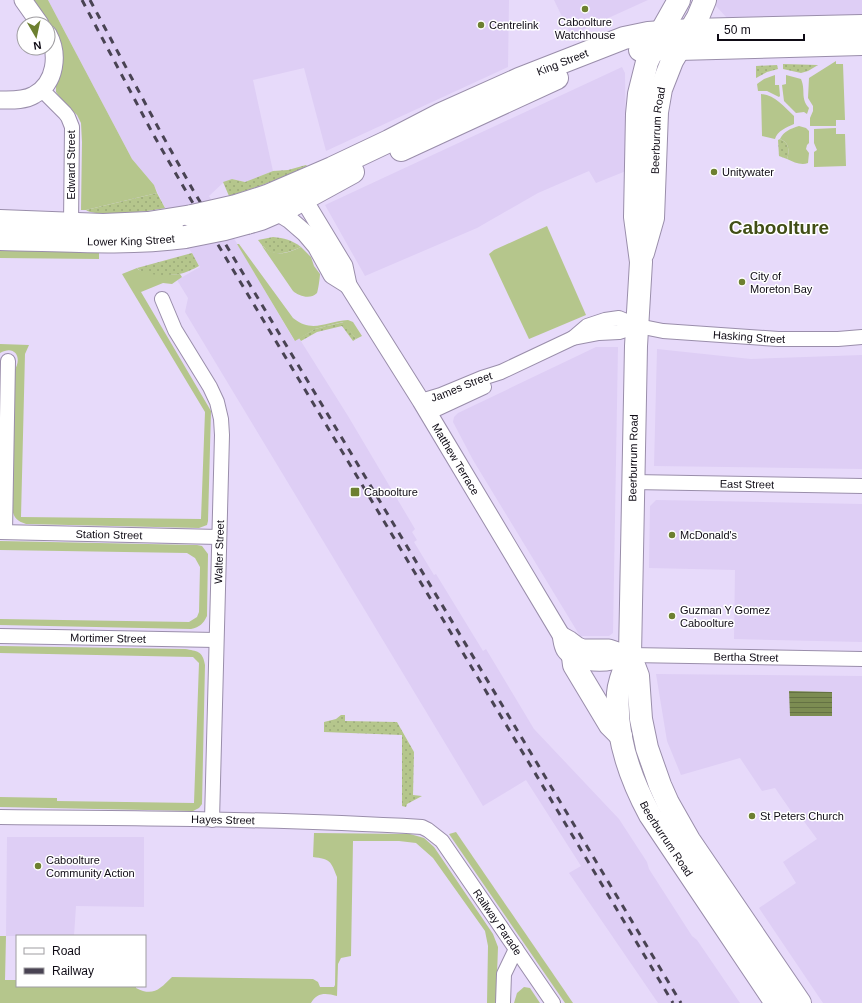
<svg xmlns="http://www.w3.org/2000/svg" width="862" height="1003" font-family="Arial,sans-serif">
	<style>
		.built { fill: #decef5 }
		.grass { fill: #b5c68c }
		.garden { fill: url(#garden-dots) }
		.water { fill: url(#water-rules) }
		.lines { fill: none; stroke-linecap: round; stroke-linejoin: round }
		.minor-casing { stroke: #9a8eab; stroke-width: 16 }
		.tertiary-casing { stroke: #9a8eab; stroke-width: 19 }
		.primary-casing { stroke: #9a8eab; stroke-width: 24 }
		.minor { stroke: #fff; stroke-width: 14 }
		.tertiary { stroke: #fff; stroke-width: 17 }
		.primary { stroke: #fff; stroke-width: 22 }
		.rail { stroke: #494353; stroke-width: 3; stroke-dasharray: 7 7; stroke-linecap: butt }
		.primary-bridge-casing { stroke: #9a8eab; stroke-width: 24; stroke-linecap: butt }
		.primary-bridge { stroke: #fff; stroke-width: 22 }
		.poi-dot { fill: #6d8030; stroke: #fff; stroke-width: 1.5 }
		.labels { text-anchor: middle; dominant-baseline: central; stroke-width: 3; stroke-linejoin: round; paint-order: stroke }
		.poi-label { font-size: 11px; fill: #0f0b15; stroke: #fff; text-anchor: start }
		.street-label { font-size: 11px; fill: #0f0b15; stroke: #fff }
		.town-label { font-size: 19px; font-weight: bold; fill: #414e16; stroke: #fff }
	</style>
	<defs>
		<pattern id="garden-dots" width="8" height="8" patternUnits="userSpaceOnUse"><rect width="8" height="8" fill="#b5c68c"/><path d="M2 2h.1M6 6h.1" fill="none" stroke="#9aa978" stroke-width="1.8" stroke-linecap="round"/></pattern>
		<pattern id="water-rules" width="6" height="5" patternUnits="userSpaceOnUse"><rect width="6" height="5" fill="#7c8c52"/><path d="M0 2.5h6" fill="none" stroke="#647143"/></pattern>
	</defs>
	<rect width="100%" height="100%" fill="#e7dafa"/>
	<g class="built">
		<path d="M48,0H509L508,67L326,151L304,68L253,80L273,171L245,182L232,179L224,182L209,196L294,340L299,338L348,416L415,529L412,532L417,540L414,542L434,575L436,574L483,651L486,649L534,729L619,819L647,862L649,869L692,936L697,940L740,1003H658L569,873L581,866L526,780L483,806L185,312L188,298L177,280L200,267L165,208L154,185L132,159Z"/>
		<path d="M554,0H648L571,35Z"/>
		<path d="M715,0H862V15L727,18L715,5Z"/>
		<path d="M622,67L625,73L626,171L596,183L589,171L538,193L477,228L365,276L325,205Z"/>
		<path d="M596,347H618L613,633L609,636H580L473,460L453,422L454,417L458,413Z"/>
		<path d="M657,349L751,359L862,355V469L654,466Z"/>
		<path d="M656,500L862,504V642L734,639L735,570L649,568L650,506Z"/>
		<path d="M656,674L862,676V1003H823L759,908L796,883L783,862L817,839L797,812L793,814L775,788L762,791L740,758L681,775L667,741Z"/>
		<path d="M7,837H144V907L76,906L74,936H6Z"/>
	</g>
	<g class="grass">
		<path d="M30,0H48L132,159L154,185L157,193L86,210H81L82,142L81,123L77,115L65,104L56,92L55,32Z"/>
		<path d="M836,61V64H843L845,120H836V126H810V118L813,111V106L808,98L809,78Z"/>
		<path d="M775,75V85H779L780,96L779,97L767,91H758L757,84L764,79Z"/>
		<path d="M786,75L801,79C806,91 800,98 809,108L807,114L804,112L796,113L784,101L782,85L786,84Z"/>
		<path d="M761,94C775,95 784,107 794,116V124C787,127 777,131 775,139L762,136Z"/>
		<path d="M799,126L806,128L809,131V143L807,145L806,149L809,153L808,163C801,166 794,162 787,159C790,151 789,142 780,139C784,131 790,129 799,126Z"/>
		<path d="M836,128V134H845L846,166L814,167V152L817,150L814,143V129Z"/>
		<path d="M547,226L586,315L529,339L489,254L494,250Z"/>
		<path d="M237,244H239L293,318C313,334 326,321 348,320L353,322L362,336L356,339L343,322L315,329L295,341Z"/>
		<path d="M262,246C276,257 286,254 301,247L311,257L314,266L320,274C320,277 318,291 317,293C310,300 299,296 293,291Z"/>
		<path d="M0,249L99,251V259L0,258Z"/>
		<path d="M137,268L139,270L168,275L180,274L182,277L172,284L163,283L141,292L211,411L208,521L207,525L199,528L26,524C17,521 14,518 12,509L14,371C23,358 15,344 0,353V344L29,345L25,354L21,517L201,519L205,412L122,274Z"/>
		<path d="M0,541L197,545L202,546L208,554L207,616C203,624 200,627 191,629L0,625V619L189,622L197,617L199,612L200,567L195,558L187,553L0,550Z"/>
		<path d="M0,646L185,649C197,651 203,651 205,665L202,804L199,808L193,811L0,807V797L57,798V801L194,803L199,663L193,657L0,653Z"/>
		<path d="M456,832L573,1003H565L449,834Z"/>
		<path d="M314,833L410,834L424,838L434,847L493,934L498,947L496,1003H487L488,946L485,931L433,858L416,843L399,841H353L351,956L341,958L338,964L337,996C326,993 317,992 311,1003H0V936H6L5,980H17V986H136V988C153,997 160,989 172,977L313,979L318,982L320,987H334L335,985L337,877C331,861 330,859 313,857Z"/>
		<path d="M524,987L530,988L540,1003H514L517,993Z"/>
	</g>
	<g class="garden">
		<path d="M783,64L818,65L808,71L801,73L783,69Z"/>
		<path d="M777,65L778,69L767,72L756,78V66Z"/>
		<path d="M780,139C789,142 790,151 787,159L779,156L778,140Z"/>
		<path d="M306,165L307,166C282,178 256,188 229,196L223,182L232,179L245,182L273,171L288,170Z"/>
		<path d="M157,193L165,208C151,211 96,218 86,210Z"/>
		<path d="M273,237C284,238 292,240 301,247C283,255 270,258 258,240Z"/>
		<path d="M192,253L199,266C193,269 186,273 179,274C168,276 144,276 137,268Z"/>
		<path d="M344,322L356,339L353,341L342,326L317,332L301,341L299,338L315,329Z"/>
		<path d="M341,715H345V721L397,722L414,752L413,795L422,796L407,804L406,807L402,806V735L324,732V722L336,719Z"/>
	</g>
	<path class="water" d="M789,691L832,692V716H790Z"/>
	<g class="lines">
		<g class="minor-casing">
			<g id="minor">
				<path d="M42,90L65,113L68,117L72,127L71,224"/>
				<path d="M162,299L175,330L210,387L217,402L221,419L222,435L212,820"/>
				<path id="s1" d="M573,338L587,326L605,320L619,318L638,326L663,331L778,339H838L862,337"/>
				<path id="s2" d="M421,401L441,395L482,378L501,372L573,338L599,333L619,332L638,326"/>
				<path d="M428,413L484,387"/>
				<path id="s3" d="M633,482L862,486"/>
				<path id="s4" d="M0,532L219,537"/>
				<path d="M5,532L8,361"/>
				<path id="s5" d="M0,636L216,640"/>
				<path id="s6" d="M630,655L862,659"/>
				<path id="s7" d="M0,817C141,818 281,819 422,827L428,830L442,841L553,1003"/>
				<path d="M503,1003L504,974L516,949"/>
			</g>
		</g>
		<g class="tertiary-casing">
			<g id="tertiary">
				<path d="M23,0L40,24"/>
				<path d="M0,100C11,100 24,101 34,95C56,83 59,54 48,34"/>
				<path id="s8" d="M294,194L304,200L344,266L348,285L421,401L561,635C562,639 562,645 565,650C573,662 599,664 612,661C618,660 624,657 630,655"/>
				<path d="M277,212L290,220L305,233L316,246L332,275L348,285"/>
				<path d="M561,635L570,640L578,646L583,648H609L630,655"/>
			</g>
		</g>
		<g class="primary-casing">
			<g id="primary">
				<path id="s9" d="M679,0L661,32L647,62L639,94L637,114L635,217L641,262L636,346L630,655C625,667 619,680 618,693C615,735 630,778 650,815L776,1003"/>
				<path d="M640,50L862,44"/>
				<path d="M401,150L557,78"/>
				<path id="s10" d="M236,206L267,196L332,168L389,141L441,114L519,79L624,38L648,33L691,30L862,26"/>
				<path d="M0,221L103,225L148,223L192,216"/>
				<path d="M247,223L261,219L291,206L353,172"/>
				<path id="s11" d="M0,239C60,240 125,245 185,237"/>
				<path id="s12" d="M643,253L653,218L657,112L661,89L672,61L698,17L705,0"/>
				<path d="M630,655L638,676L641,719L647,748L660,785L668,803L689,840L800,1003"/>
				<path d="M573,657L574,665L610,725L621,736"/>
			</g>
		</g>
		<use href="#minor" class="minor"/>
		<use href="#tertiary" class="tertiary"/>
		<use href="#primary" class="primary"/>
		<g class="rail">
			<path d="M82,0L153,134L187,193L673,1003"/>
			<path d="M90,0L160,131L193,190L681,1003"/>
		</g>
		<g class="primary-bridge-casing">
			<g id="primary-bridge">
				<path d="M192,216L236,206"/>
				<path d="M185,237L225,229L247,223"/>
			</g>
		</g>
		<use href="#primary-bridge" class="primary-bridge"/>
	</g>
	<g class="poi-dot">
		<circle cx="585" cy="9" r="4"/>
		<circle cx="481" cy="25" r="4"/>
		<circle cx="714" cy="172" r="4"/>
		<circle cx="742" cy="282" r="4"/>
		<rect x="350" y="487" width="10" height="10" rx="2"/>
		<circle cx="672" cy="535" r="4"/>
		<circle cx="672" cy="616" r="4"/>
		<circle cx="752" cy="816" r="4"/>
		<circle cx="38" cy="866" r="4"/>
	</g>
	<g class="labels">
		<g class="poi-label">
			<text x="585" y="22" text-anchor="middle">Caboolture<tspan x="585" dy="13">Watchhouse</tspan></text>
			<text x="489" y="25">Centrelink</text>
			<text x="722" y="172">Unitywater</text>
			<text x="750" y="276">City of<tspan x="750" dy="13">Moreton Bay</tspan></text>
			<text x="364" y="492">Caboolture</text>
			<text x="680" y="535">McDonald's</text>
			<text x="680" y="610">Guzman Y Gomez<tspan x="680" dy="13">Caboolture</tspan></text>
			<text x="760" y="816">St Peters Church</text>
			<text x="46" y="860">Caboolture<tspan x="46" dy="13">Community Action</tspan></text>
		</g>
		<g class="street-label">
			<text stroke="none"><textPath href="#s10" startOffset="357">King Street</textPath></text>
			<text stroke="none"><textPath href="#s12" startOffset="124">Beerburrum Road</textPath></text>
			<text transform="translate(71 165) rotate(-90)">Edward Street</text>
			<text stroke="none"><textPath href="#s11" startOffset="131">Lower King Street</textPath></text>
			<text stroke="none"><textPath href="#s1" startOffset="184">Hasking Street</textPath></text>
			<text stroke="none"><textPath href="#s2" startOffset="43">James Street</textPath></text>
			<text transform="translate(633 458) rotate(-89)">Beerburrum Road</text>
			<text stroke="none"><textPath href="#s8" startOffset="313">Matthew Terrace</textPath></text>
			<text stroke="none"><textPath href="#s3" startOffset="114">East Street</textPath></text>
			<text stroke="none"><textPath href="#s4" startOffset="109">Station Street</textPath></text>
			<text transform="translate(219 552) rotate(-88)">Walter Street</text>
			<text stroke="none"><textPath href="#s5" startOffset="108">Mortimer Street</textPath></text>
			<text stroke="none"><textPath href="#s6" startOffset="116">Bertha Street</textPath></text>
			<text stroke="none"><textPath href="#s7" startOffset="223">Hayes Street</textPath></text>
			<text stroke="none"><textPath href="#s9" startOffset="861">Beerburrum Road</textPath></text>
			<text stroke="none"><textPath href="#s7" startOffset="545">Railway Parade</textPath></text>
		</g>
		<g class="town-label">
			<text x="779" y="227">Caboolture</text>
		</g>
	</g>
	<rect x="16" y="935" width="130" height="52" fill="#ffffff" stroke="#9f9da1"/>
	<rect x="24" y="948" width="20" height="6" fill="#ffffff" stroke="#9f9da1"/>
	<text x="52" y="955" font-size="12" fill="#0f0b15">Road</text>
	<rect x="24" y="968" width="20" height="6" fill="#494353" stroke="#9f9da1"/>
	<text x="52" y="975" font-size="12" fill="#0f0b15">Railway</text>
	<g transform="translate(36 36) rotate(171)"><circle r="19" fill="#ffffff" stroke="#9f9da1"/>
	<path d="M0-3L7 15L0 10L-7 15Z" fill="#6d8030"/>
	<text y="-6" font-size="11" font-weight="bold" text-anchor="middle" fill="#0f0b15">N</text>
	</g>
	<path d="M718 34v6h86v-6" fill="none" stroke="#0f0b15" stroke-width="2"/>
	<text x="724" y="34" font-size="12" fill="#0f0b15" stroke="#ffffff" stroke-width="3" paint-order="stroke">50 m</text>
</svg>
